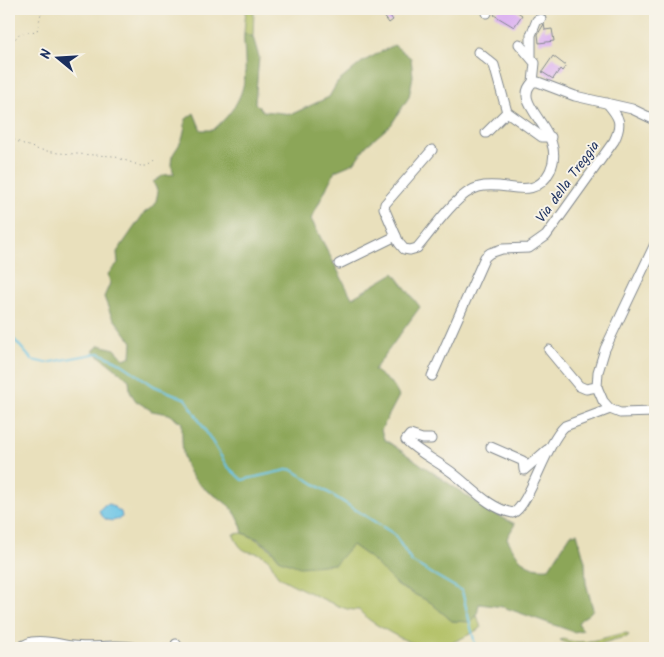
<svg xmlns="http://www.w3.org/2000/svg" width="664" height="657" font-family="Kalam,sans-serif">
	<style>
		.green { fill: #b0bf62; stroke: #667760 }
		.forest { fill: #8ca658; stroke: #546a5b }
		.water { fill: #67c3e5; stroke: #4179a2 }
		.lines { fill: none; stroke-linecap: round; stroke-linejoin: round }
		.stream { stroke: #67c3e5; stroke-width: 2 }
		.building { fill: #daaef1 }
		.minor-casing { stroke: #82888d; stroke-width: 11 }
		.path { stroke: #82888d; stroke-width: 1; stroke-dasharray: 1 4; stroke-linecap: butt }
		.minor { stroke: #fff; stroke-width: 9 }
		.labels { text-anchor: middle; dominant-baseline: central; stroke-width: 4; stroke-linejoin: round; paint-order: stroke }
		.street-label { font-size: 14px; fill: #1b2f5e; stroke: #f7f3e8 }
	</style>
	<rect width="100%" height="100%" fill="#f7f3e8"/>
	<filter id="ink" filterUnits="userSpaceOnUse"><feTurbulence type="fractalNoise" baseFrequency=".02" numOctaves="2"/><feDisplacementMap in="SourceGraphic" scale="10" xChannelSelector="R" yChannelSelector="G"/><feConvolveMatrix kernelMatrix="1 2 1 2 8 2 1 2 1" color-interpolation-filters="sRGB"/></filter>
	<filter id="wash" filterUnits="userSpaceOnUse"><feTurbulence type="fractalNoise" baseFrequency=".0096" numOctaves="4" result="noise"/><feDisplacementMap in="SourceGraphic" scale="20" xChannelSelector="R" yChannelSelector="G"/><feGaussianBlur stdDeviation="1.12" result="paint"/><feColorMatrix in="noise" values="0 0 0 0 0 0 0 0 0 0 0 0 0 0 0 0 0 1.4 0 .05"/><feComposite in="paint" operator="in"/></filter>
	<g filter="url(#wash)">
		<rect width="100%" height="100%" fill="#e9e0bc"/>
		<g class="green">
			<path d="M246,9H254L253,37L244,33Z"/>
			<path d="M243,533C259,540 270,547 280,560L352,545L369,557L398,586L430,602L452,621L471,622L477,615L481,628C444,649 429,654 391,633C379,626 368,621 359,610C355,610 349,610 344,608C336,606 282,580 278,576C273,570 273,562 265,557C251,547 244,560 233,534Z"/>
			<path d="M627,633L629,635L627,637C599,641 590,655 560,640L563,639C586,647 604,636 627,633Z"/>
		</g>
		<path class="forest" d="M244,33L253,37L259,57L255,103L263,111L292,114L329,97L337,83L362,62L394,45L411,58L413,76L409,97L391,125L366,146L354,163L335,171L311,219L352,298L394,273L420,307L374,370L392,384L399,396L381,430L384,439L489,511L515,524L507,538C517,558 525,570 549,568L571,534L577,533L585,562L586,583L593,609C589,616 582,617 578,623L583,630L574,632L503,607L479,604L477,615L471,622L452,621L430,602L398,586L369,557L352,545L335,564L300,567L280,560L271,548L258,539L243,533C235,494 207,501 189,472C181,458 182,439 182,423L169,414L152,411L136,401L130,392L129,380L93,351L99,345L115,349L124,359L131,356L132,342L111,315L104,297L110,283L108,274L118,263L117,252L144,213L155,205L158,192L153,182L164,175L174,174C167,154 175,155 182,139C184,133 185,125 186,119L194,113L201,130H213C236,110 247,91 245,60C245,50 243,42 244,33Z"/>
		<path class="water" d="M110,504L121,512L122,517C113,523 104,522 99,511L104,505Z"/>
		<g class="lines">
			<path class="stream" d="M9,295L12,302L11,322L13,338L32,360L46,363L99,353L117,361L154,386L186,399L227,466L242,480L291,469L394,534L412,562L462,591L476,648"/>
		</g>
		<g id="blocks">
			<g class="building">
				<path d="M385,9L393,20L389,23L381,12Z"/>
				<path d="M499,9H513L522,15L514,27L494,15Z"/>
				<path d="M544,24L545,30L552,29L554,41L539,43L538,34Z"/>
				<path d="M553,56L566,66L562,71L560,69L553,79L542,72Z"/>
			</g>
		</g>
	</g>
	<g filter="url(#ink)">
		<use href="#blocks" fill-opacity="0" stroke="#82888d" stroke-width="1"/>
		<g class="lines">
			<g class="minor-casing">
				<g id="minor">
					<path d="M487,9V13"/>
					<path d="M519,44L535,63L533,82"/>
					<path d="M478,52L494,65L507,112L542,137H551"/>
					<path d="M531,56V35L537,20L541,19"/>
					<path d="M486,133L507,112"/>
					<path d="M432,150L385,204L384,208L399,243L404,249L410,250L417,248C433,230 456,193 479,187C506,180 534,203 550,171C569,131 508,105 533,82H538L575,96L632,109L655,120"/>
					<path d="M655,244L605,349L598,372L597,387L603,401L610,409L620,413L655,412"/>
					<path d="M339,264L396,236"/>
					<path d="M549,350L579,386L586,389L597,387"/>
					<path d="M432,376L485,257L490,253L502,249L529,248L546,236L614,141C623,123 619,117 607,103"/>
					<path d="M431,439H422L410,435L406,440C419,453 439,462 454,474C471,487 490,509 513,513C529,506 546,443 565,426L610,409"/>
					<path d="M491,447L523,461L524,470L547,450"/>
					<path d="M176,644L179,648"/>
					<path d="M18,648C23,646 27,643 32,642C47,640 58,644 72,646C94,649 117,643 138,648"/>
				</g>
			</g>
			<g class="path">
				<path d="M9,46L20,33L37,31L42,9"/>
				<path d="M9,138L36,149L58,153L113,156L141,166H147L156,160"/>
			</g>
			<use href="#minor" class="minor"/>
		</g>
	</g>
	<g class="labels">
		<g class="street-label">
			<text transform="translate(568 182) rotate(-54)">Via della Treggia</text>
		</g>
	</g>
	<rect width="664" height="657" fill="none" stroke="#f7f3e8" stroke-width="30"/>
	<g transform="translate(58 58) rotate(288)" stroke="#f7f3e8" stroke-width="4" paint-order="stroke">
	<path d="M0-4L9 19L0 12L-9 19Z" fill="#1b2f5e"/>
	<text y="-8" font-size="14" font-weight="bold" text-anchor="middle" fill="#1b2f5e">N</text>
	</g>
</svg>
